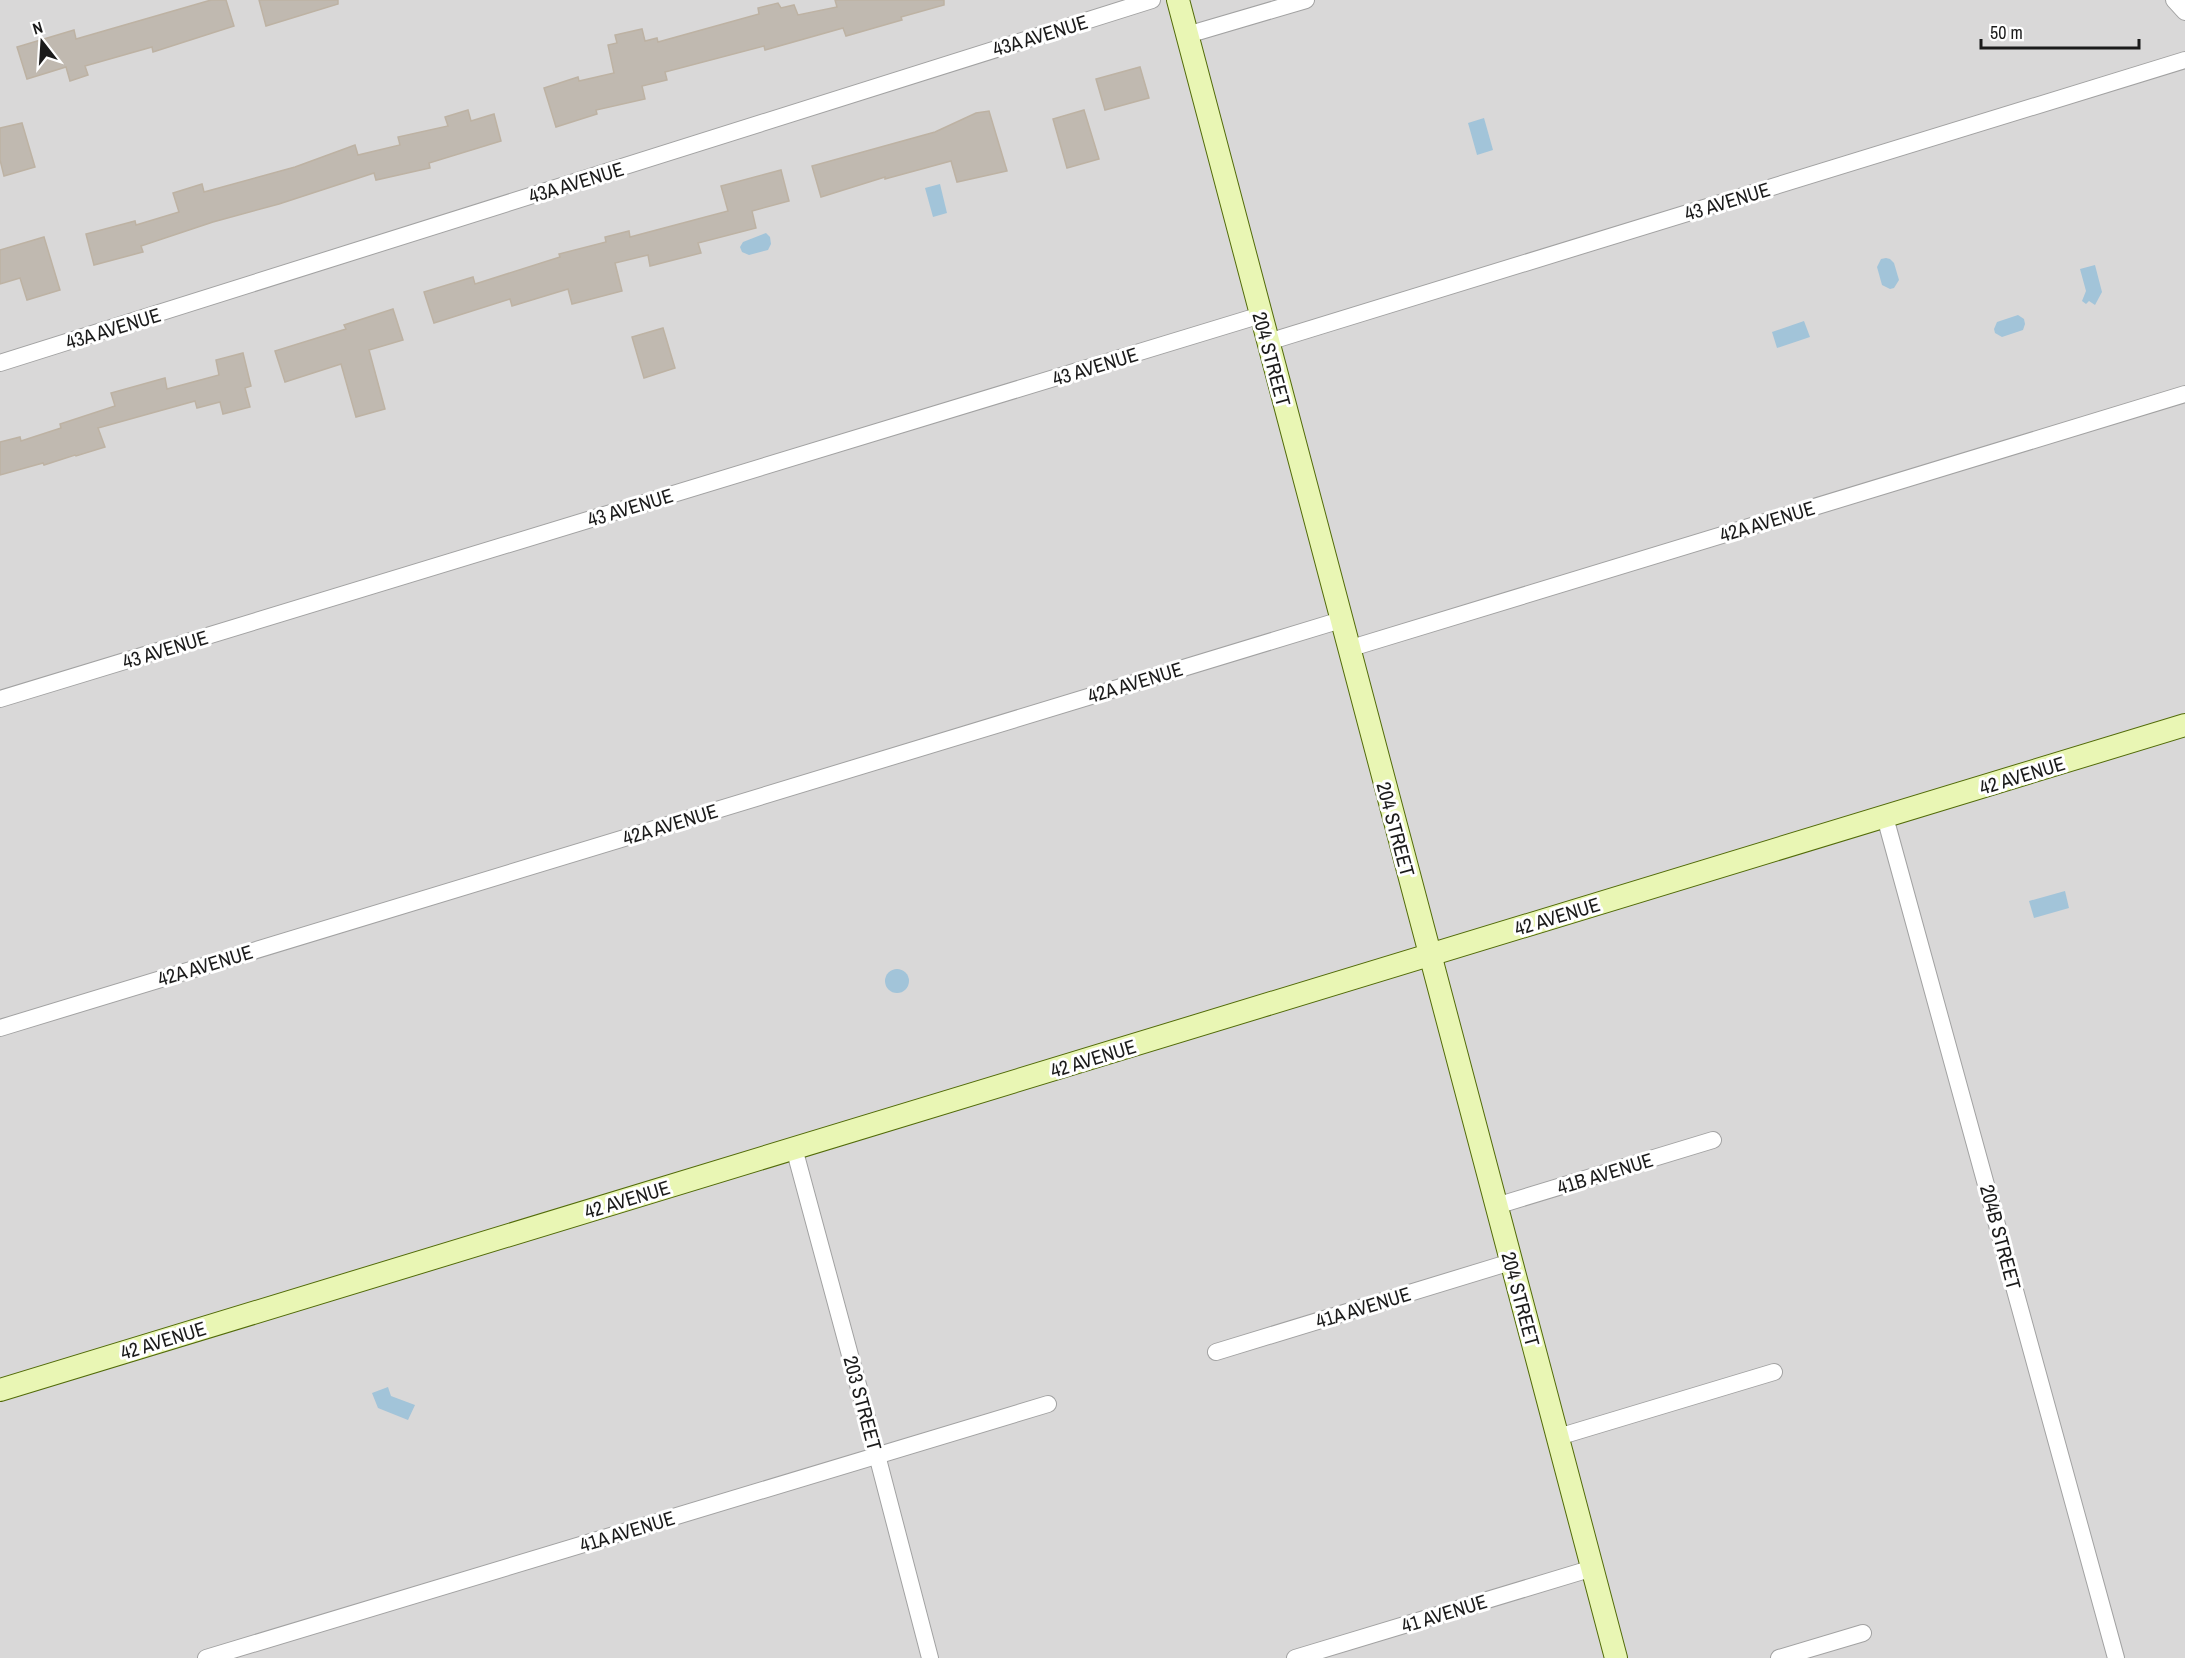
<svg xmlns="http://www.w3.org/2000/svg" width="2185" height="1658" font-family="'Archivo Narrow',sans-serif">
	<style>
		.residential { fill: #d9d8d8 }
		.water { fill: #a2c4d9 }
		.building { fill: #c0b9b0; stroke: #bdb2a3; stroke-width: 1.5 }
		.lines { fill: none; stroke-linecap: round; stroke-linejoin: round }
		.street-casing { stroke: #a2a2a2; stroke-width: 18 }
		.secondary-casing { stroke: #526b09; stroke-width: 24 }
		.street { stroke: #fff; stroke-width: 16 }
		.secondary { stroke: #e9f6b4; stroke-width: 22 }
		.labels { text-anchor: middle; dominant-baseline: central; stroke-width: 6; stroke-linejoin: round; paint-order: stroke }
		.street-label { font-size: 20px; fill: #1b1b1b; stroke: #fff }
	</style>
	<rect width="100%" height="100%" fill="#eceae0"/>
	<rect class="residential" x="0" y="0" width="2185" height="1658"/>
	<g class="water">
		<path d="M1484,118L1493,150L1477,155L1468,123Z"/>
		<path d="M940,184L947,213L933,217L925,188Z"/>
		<path d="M766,233L770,237L771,244L768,250L749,255L742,252L740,247L743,242Z"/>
		<path d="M1886,258L1890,259L1894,263L1899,280L1894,288L1890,289L1882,285L1877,267L1881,259Z"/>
		<path d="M2095,265L2102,292L2095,305L2089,301L2086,304L2082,301L2086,291L2080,269Z"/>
		<path d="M2018,315L2024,319L2025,324L2023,330L2002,337L1995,333L1994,329L1997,322Z"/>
		<path d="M1804,321L1810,337L1777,348L1772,332Z"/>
		<path d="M2065,891L2069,908L2034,918L2029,901Z"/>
		<circle cx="897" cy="981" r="12"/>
		<path d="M388,1387L391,1396L415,1405L408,1420L378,1408L372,1393Z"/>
	</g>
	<g class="building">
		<path d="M211,0H226L234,26L153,52L152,47L85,66L88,75L70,81L66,67L27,79L17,47L74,30L76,39Z"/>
		<path d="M259,0H338V4L266,26Z"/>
		<path d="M835,0H944V5L901,17L902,20L846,36L843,28L765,50L764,46L665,72L667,80L642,86L645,99L596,110L597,114L556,127L544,88L578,77L579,81L614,73L608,45L617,43L615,35L642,29L645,41L657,38L658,42L759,14L758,8L778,3L781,8L794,5L798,15L837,7Z"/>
		<path d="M1140,67L1149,98L1105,110L1096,79Z"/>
		<path d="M468,110L471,121L494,114L501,141L429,163L430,168L376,180L374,173L279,204L213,222L141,246L143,252L94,265L86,234L135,221L136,225L179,212L173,193L202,184L204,192L295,167L355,145L358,155L400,145L398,137L448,126L445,117Z"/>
		<path d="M1084,110L1099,159L1067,168L1053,119Z"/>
		<path d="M989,111L1007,171L957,182L951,161L885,179V177L821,197L812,166L935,132L976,113Z"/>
		<path d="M22,123L35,167L4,176L0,160V128Z"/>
		<path d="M781,170L789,201L752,211L756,228L698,243L701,253L650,266L648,255L615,263L622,291L572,304L568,289L512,306L510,299L434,323L424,292L473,277L475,284L560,257L559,254L606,242L605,237L629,231L630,237L728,211L721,186Z"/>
		<path d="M44,237L60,290L27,300L20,278L0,284V250Z"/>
		<path d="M393,309L403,340L369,350L385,409L356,417L341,364L285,382L275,351L346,329L344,325Z"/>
		<path d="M663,328L675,368L644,378L632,337Z"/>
		<path d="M243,353L251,386L245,388L250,407L223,414L220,402L197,408L195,401L98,428L105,447L76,456L75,455L44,465L43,463L0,475V442L20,437L21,441L61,428L60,424L115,406L111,393L165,378L167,389L219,375L216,360Z"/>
	</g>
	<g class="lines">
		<g class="street-casing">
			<g id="street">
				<path d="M2174,0L2185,12"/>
				<path d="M1187,35L1306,0"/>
				<path d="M1268,342L2185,60"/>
				<path d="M0,363L1152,0"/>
				<path d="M1348,649L2185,394"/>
				<path d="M0,699L1261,315"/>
				<path d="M1885,817L2116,1658"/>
				<path d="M0,1028L1341,620"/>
				<path d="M794,1148L877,1455L930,1658"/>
				<path d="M1496,1206L1713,1140"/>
				<path d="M1216,1352L1511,1262"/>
				<path d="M1558,1437L1774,1372"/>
				<path d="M206,1658L1048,1404"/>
				<path d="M1295,1658L1593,1568"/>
				<path d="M1779,1658L1863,1633"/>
			</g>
		</g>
		<g class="secondary-casing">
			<g id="secondary">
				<path d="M1178,0L1616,1658"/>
				<path d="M0,1390L2185,725"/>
			</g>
		</g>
		<use href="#street" class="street"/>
		<use href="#secondary" class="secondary"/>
	</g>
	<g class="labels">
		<g class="street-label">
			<text transform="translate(1040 35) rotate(-17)">43A AVENUE</text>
			<text transform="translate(576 182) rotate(-17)">43A AVENUE</text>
			<text transform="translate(1727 201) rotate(-17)">43 AVENUE</text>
			<text transform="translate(113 328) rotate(-17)">43A AVENUE</text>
			<text transform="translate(1272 359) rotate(75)">204 STREET</text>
			<text transform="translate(1095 366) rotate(-17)">43 AVENUE</text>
			<text transform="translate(630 507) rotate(-17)">43 AVENUE</text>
			<text transform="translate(1767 521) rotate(-17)">42A AVENUE</text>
			<text transform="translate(165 649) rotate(-17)">43 AVENUE</text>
			<text transform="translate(1135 682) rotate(-17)">42A AVENUE</text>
			<text transform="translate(2022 775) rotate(-17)">42 AVENUE</text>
			<text transform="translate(670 824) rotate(-17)">42A AVENUE</text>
			<text transform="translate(1396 829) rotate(75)">204 STREET</text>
			<text transform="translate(1557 916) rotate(-17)">42 AVENUE</text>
			<text transform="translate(205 965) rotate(-17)">42A AVENUE</text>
			<text transform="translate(1093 1058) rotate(-17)">42 AVENUE</text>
			<text transform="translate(1605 1173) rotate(-17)">41B AVENUE</text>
			<text transform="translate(627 1199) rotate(-17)">42 AVENUE</text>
			<text transform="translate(2001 1237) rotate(75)">204B STREET</text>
			<text transform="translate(1521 1299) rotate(75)">204 STREET</text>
			<text transform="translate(1363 1307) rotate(-17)">41A AVENUE</text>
			<text transform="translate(163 1340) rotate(-17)">42 AVENUE</text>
			<text transform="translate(863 1403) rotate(75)">203 STREET</text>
			<text transform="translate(627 1531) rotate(-17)">41A AVENUE</text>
			<text transform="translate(1444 1613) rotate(-17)">41 AVENUE</text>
		</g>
	</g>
	<g transform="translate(42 42) rotate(343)" stroke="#ffffff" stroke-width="4.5" paint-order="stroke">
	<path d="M0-4.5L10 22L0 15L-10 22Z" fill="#1b1b1b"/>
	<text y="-9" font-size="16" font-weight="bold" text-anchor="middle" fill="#1b1b1b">N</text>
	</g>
	<path d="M1981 39v9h158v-9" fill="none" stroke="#1b1b1b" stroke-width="3"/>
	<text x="1990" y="39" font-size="18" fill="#1b1b1b" stroke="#ffffff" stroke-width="4.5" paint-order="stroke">50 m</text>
</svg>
